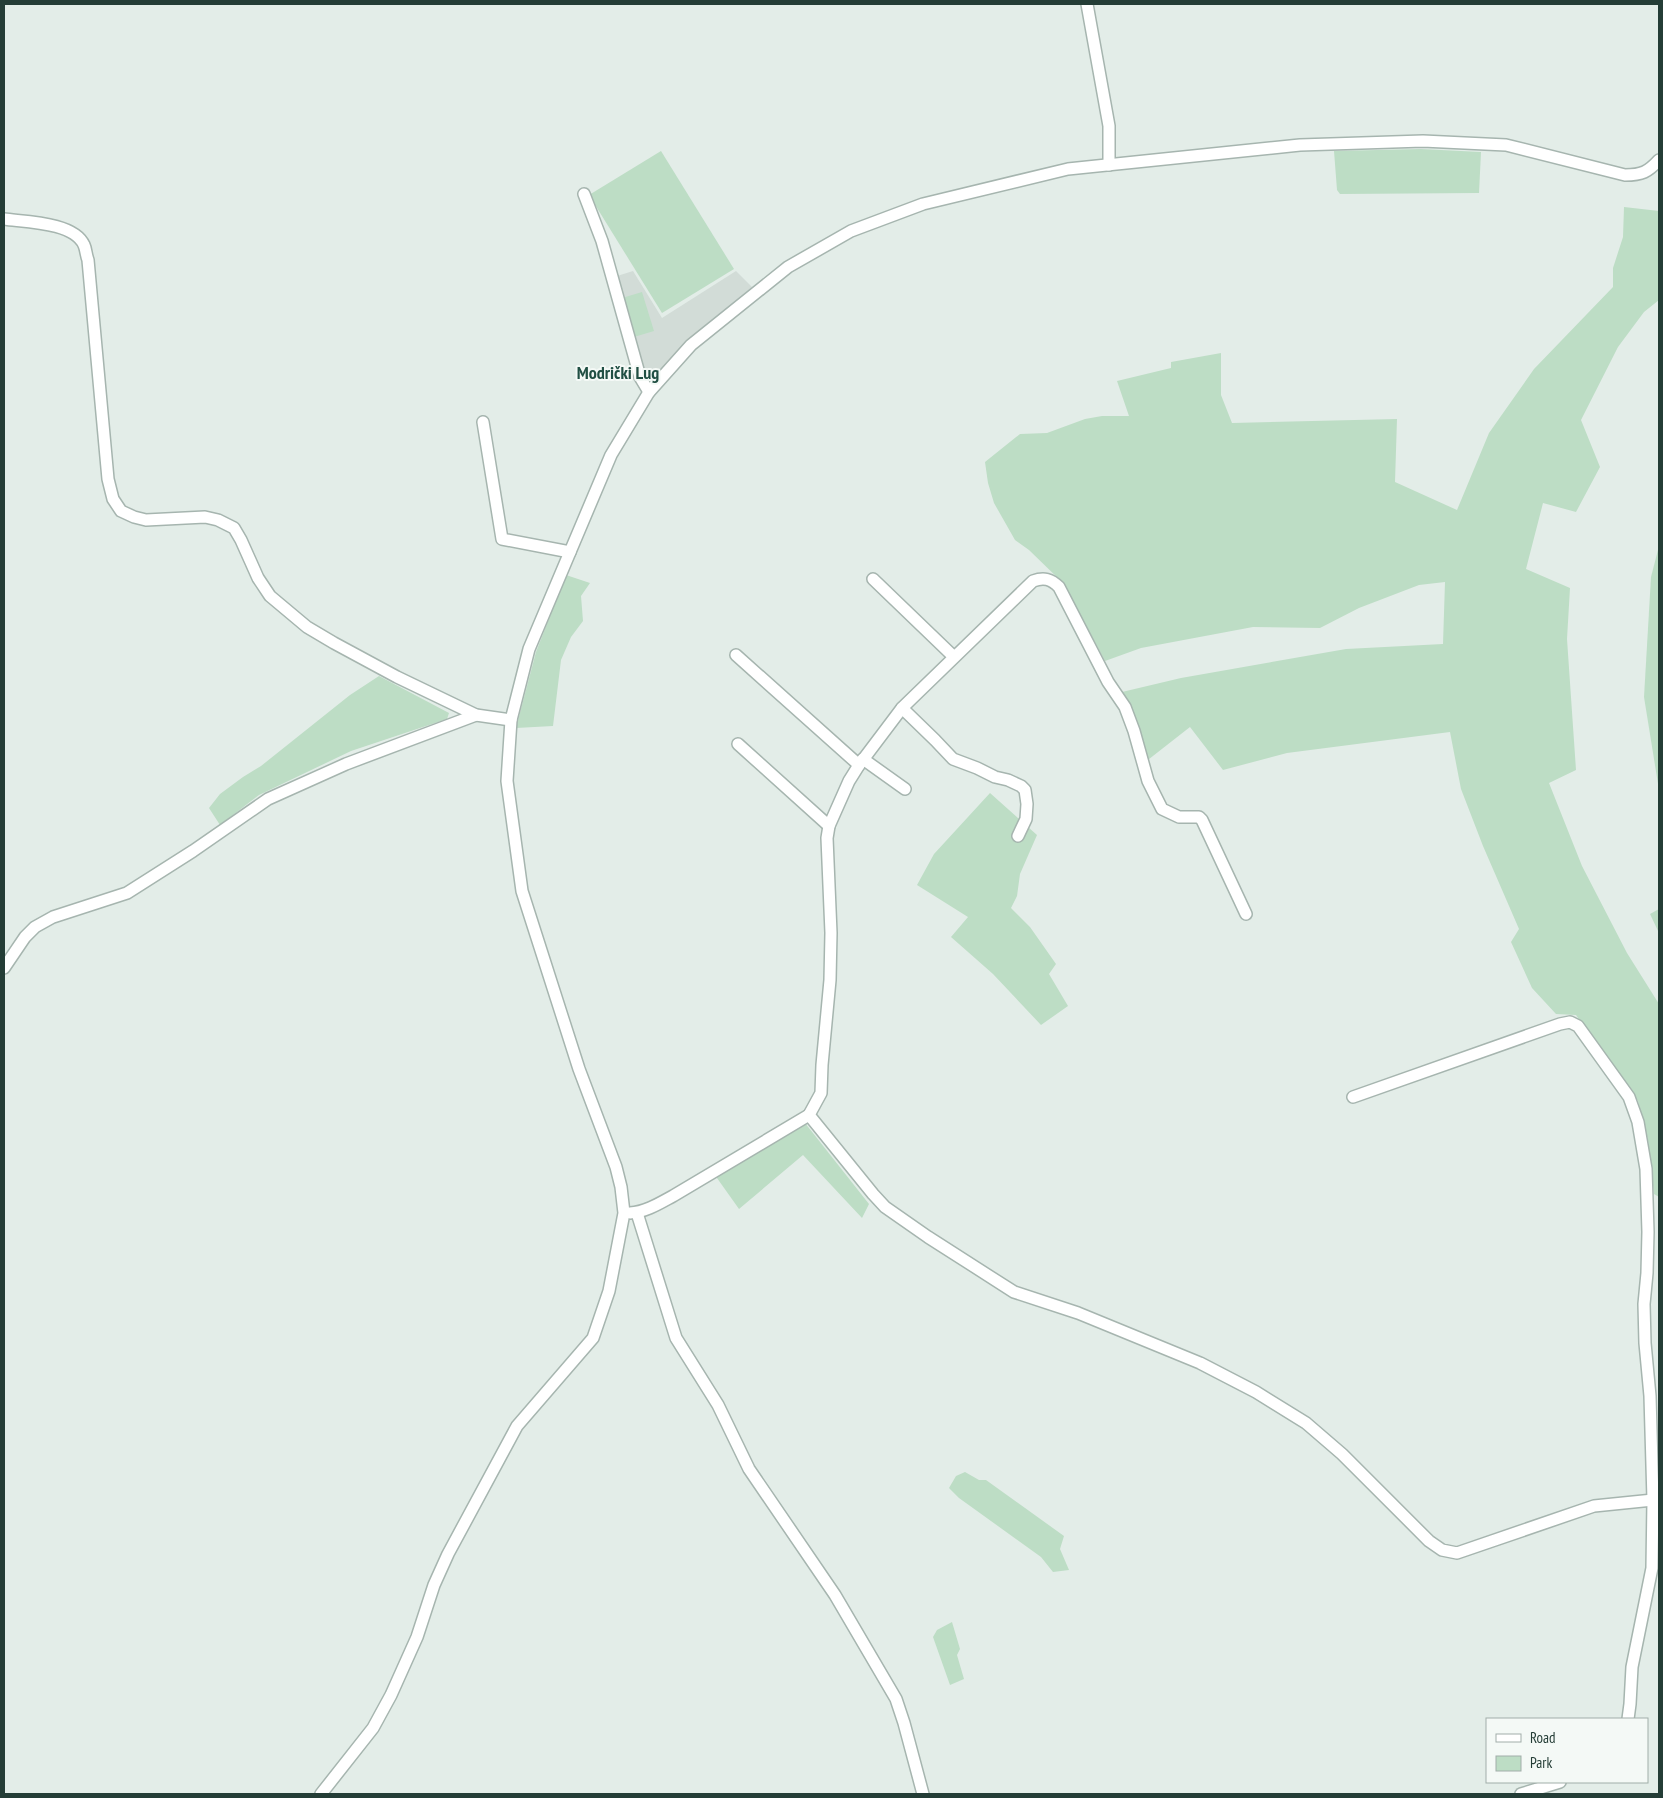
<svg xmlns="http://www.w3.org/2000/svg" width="1663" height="1798" font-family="'PT Sans Narrow',sans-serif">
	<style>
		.built { fill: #d2dcd7 }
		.green { fill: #bdddc5 }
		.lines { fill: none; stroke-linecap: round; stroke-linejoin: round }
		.street-casing { stroke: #a6b5af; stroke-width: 14 }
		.street { stroke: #fff; stroke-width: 11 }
		.labels { text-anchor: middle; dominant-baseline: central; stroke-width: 4; stroke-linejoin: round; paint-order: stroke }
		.quarter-label { font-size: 18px; font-weight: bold; fill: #204f43; stroke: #f4f9f6 }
	</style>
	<rect width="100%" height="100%" fill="#e3ede8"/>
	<path class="built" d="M633,271L662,318L736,271L752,287L685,346L650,385L643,375L614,277Z"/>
	<g class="green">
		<path d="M1421,149L1481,152L1479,193L1340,194L1337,190L1334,151Z"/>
		<path d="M661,151L734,269L662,313L589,195Z"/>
		<path d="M1624,207L1659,211V300L1644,312L1618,347L1581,420L1600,467L1576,512L1543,503L1526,569L1570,588L1567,639L1576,770L1549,783L1582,866L1627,953L1659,1004V1197L1654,1194L1648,1140L1638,1101L1618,1076L1576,1015L1556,1014L1532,988L1511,942L1519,929L1483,846L1461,789L1450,732L1287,753L1223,770L1190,727L1144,763L1136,726L1122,692L1181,678L1346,649L1443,644L1445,582L1419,585L1359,608L1320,628L1253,627L1141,648L1105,661L1064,584L1029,550L1015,540L994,503L988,483L985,462L1020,434L1047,433L1085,419L1102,416H1129L1117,381L1171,368V362L1221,353V395L1232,423L1397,419L1395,482L1457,510L1489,433L1534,369L1613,287V268L1623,237Z"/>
		<path d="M642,292L654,331L634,337L622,298Z"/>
		<path d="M1659,546V790L1644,697L1651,577Z"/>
		<path d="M566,575L590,583L581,596L583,621L571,637L561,660L553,726L516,728L536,652Z"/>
		<path d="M379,676L449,713L447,719L351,751L259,795L220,825L209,808L220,794L243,777L261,766L350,695Z"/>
		<path d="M990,793L1037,835L1020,874L1017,896L1011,908L1030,927L1056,964L1049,974L1068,1006L1041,1025L993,974L951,937L968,917L917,885L934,854Z"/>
		<path d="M1659,909V933L1650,914Z"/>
		<path d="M805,1123L869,1204L862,1218L803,1155L739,1209L712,1171Z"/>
		<path d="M965,1472L979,1480H986L1064,1536L1060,1549L1069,1570L1053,1572L1041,1557L959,1498L949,1488L956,1476Z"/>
		<path d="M952,1622L960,1649L957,1655L964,1679L950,1685L933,1637L937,1630Z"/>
	</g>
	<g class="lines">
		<g class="street-casing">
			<g id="street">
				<path d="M1087,4L1109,126V165"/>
				<path d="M584,194L602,241L640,377L649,392"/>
				<path d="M4,219C25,222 74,222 84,245C86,249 86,255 88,260L108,479L113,499L121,511L134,517L146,520L205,517L218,520L234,528L241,540L258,578L270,596L307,627L334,643L397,677L476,715L511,720"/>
				<path d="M483,422L502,539L570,552"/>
				<path d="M873,579L953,656"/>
				<path d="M736,655L859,765"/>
				<path d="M902,708L935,740L953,759L977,768L995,777L1008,780L1021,786L1025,790L1027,804L1026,819L1018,836"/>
				<path d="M738,744L829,826"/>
				<path d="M863,759L905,789"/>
				<path d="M1246,914L1202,820L1199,817H1179L1162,809L1148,781L1134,731L1125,707L1108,682L1059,587C1051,579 1044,577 1033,581L902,708L859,765L849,781L829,826L827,838L831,933L830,980L822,1065L821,1093L809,1115L873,1194L885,1207L928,1237L1014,1292L1078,1313L1200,1363L1256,1392L1306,1423L1342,1454L1429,1541L1442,1550L1457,1553L1594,1506L1653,1500"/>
				<path d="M4,968L25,937L35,927L53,917L127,893L193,851L268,799L346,764L476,715"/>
				<path d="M1353,1097L1560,1024L1570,1022L1578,1026L1629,1097L1638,1122L1646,1169L1648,1232L1647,1273L1644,1304L1645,1343L1650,1396L1653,1500L1652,1568L1632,1667L1630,1704L1628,1719"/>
				<path d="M630,1213C646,1212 660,1203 673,1196L809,1115"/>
				<path d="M637,1213L676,1338L718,1405L749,1469L835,1595L896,1699L904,1723L923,1794"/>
				<path d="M321,1794L373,1728L391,1695L417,1637L434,1585L448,1554L517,1426L593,1338L609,1291L624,1213L621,1187L616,1167L579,1069L522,891L507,781L511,720L529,649L611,455L649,392L691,345L788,267L851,231L923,204L1068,169L1300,145L1423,141L1506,145L1625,175C1642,175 1648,172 1659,160"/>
				<path d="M1521,1794L1560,1782"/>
			</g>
		</g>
		<use href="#street" class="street"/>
	</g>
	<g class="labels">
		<g class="quarter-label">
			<text x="618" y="372">Modrički Lug</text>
		</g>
	</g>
	<rect width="1663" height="1798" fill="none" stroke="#243d36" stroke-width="10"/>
	<rect x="1486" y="1718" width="162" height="65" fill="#f4f9f6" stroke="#a1aea9"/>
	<rect x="1496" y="1734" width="25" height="8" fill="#ffffff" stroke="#a1aea9"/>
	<text x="1530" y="1743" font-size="15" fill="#243d36">Road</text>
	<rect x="1496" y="1756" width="25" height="15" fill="#bdddc5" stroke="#a1aea9"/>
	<text x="1530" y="1768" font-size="15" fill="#243d36">Park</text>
</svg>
